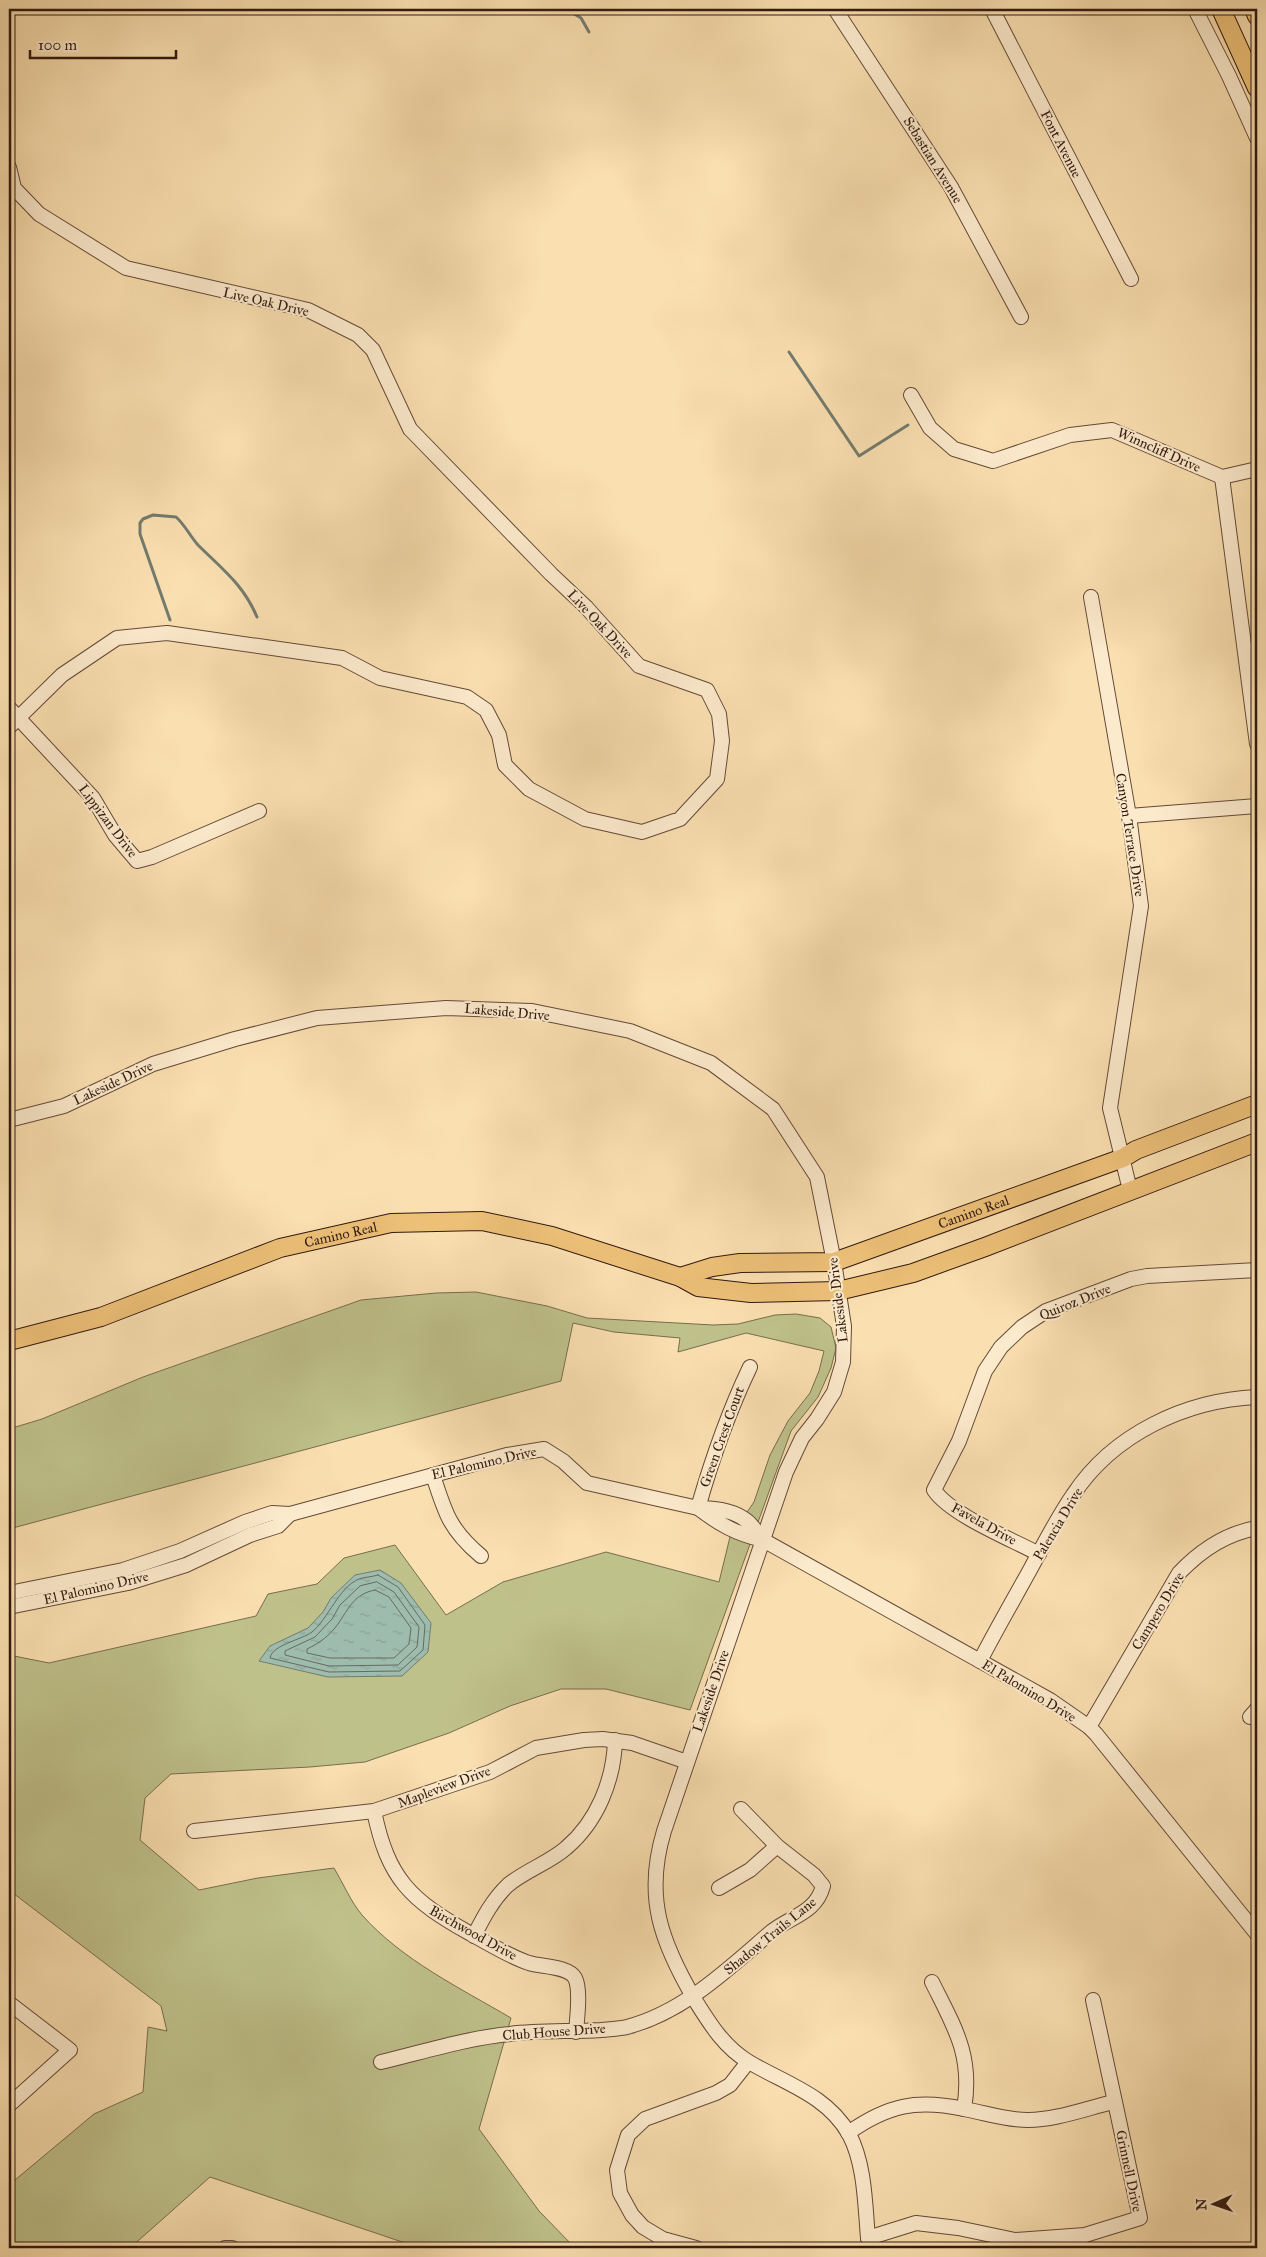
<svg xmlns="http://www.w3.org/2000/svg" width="1266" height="2257" font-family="'IM FELL Great Primer',serif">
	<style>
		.green { fill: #bfc18b; stroke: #786d4e }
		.water { fill: url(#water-ripples); stroke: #737b6f }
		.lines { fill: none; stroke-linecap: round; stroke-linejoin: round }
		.shore { stroke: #686a5f; stroke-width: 1 }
		.stream { stroke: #737b6f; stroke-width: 3 }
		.minor-casing { stroke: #644a38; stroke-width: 16 }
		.major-casing { stroke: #321910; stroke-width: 20 }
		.minor { stroke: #fceacc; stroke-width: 14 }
		.major { stroke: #edc078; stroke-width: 18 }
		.labels { text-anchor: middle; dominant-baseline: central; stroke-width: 4; stroke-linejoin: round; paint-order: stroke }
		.street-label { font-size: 14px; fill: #321910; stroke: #fceacc }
	</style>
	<defs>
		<pattern id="water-ripples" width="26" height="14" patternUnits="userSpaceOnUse" patternTransform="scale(1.25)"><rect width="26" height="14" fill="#9ebcae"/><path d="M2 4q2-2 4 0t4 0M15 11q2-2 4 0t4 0" fill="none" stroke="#89a195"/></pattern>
	</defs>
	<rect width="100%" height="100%" fill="#fadfb0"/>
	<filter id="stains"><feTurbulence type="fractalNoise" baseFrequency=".004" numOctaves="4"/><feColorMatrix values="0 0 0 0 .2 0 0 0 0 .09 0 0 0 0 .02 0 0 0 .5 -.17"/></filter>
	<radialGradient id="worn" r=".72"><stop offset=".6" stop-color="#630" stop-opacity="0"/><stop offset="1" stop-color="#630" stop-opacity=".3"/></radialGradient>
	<path class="green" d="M476,1292L547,1306L587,1318L713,1325L738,1324L775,1315L796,1314L820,1318L831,1327L836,1348L831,1368L818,1397L791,1431L690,1710L606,1689H561L510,1706L449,1733L365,1762L310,1767L171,1774L145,1798L140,1840L199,1890L258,1878L334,1868C343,1883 351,1902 362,1915C402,1960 460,1988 511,2018L479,2129L539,2211L575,2248H414L411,2245L210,2177L130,2248H9V2185L94,2114L143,2092L148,2027L167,2031L161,2006L9,1890V1655L49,1663L256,1616L268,1594L317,1584L344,1558L395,1545L446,1615L503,1582L606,1552L719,1582L730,1537L754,1502L770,1455L788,1421L810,1393L819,1371L824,1351L746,1333L678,1352L680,1338L614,1332L573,1323L561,1381L9,1529V1429L42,1419L143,1377L361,1300L436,1293Z"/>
	<path class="water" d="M380,1570L401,1583L431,1623L428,1652L402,1676L328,1677L259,1661L270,1646L308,1628L323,1612L331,1598L355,1575Z"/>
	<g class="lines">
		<g class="shore">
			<path d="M378,1575L398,1587L425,1625L423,1650L400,1671L329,1672L270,1658C272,1645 301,1640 312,1632C328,1619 339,1587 359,1579C364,1577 372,1577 378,1575Z"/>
			<path d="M377,1582L394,1592L419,1627L417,1647L398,1665L329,1666L285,1655V1651L315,1637L332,1619L340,1605L360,1586Z"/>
			<path d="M375,1590L389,1597L411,1628L409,1644L394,1658H330L307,1653V1649C320,1643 330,1635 338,1624C349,1608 354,1594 375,1590Z"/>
		</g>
		<g class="stream">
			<path d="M566,9L581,18L589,32"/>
			<path d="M789,352L859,456L908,425"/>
			<path d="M170,620L140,534V523L143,519L153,515L176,517C185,525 190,536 198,545C222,569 243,584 257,617"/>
		</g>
		<g class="minor-casing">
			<g id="minor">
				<path d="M835,9L951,187L1021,317"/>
				<path d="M992,9L1131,279"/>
				<path d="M1195,9L1229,76L1257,138"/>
				<path d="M9,167L14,188L39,214L126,268L308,310L358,335L373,350L410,429L551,574L586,607L639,666L707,690L719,714L722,741L717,779L680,819L642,832L585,819L529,789L505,765L499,735L486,710L467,697L380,678L342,658L167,633L117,638L62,675L9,727"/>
				<path d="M911,395L930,428L954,449L993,461L1070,435L1112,430L1222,477L1257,469"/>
				<path d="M1222,477L1257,744"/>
				<path d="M1091,597L1129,816L1141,906L1110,1108L1130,1190"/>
				<path d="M9,708L93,798L115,835L137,861L152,857L259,811"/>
				<path d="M1129,816L1257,806"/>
				<path d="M9,1120L64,1106L153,1064L235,1039L317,1018L446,1008L532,1011L630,1031L711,1063L773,1109L817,1177L834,1262L844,1326L843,1362L834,1392L817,1419L802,1438L786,1472L664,1831C644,1897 661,1942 695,2000C710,2024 724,2047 749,2062C784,2083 827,2095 849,2134C865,2164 865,2204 868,2238L872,2248"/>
				<path d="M433,1475C445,1513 450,1530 481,1556"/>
				<path d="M763,1540C758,1534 753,1526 747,1521C734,1510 714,1508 698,1508C719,1524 736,1534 763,1540L1050,1700L1089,1727L1096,1734L1257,1934"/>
				<path d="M1039,1554C1011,1539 951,1515 934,1490L959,1441L985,1371L1001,1347L1022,1327L1046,1311L1131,1279L1147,1276L1257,1270"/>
				<path d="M9,1593L123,1570L180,1551L245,1522L272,1513L290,1514L507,1455L544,1449L563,1461L587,1483L698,1508C712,1459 728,1413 750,1367"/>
				<path d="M9,1607L128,1583L186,1565L250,1535L278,1526L290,1514"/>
				<path d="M980,1661C996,1630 1014,1599 1031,1568C1044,1544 1057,1518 1073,1495C1113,1434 1186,1400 1257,1397"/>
				<path d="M1250,1717L1257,1709"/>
				<path d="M1089,1727L1179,1573C1200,1551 1227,1533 1257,1528"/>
				<path d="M374,1811C388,1879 410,1900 471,1934C490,1944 508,1956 529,1963C542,1967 568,1966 575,1978C581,1989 577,2019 576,2032"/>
				<path d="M194,1831L374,1811L490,1772L536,1748L584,1740L603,1739L632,1743L687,1762"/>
				<path d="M719,1888L750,1870L777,1846"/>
				<path d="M474,1936C483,1918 493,1899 508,1885C526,1870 549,1863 566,1848C597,1822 614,1780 615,1740"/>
				<path d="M932,1982C955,2028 973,2056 964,2109"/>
				<path d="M9,2003L70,2050L9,2105"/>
				<path d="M381,2062C423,2052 467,2038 510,2034C540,2030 571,2032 601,2030C609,2029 619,2029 627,2027C684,2012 728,1969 771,1932C791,1916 816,1913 823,1886L814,1875L777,1846L741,1809"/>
				<path d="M848,2133C888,2105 916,2099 964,2109C986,2113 1005,2120 1028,2120C1056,2120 1087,2108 1114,2102"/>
				<path d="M868,2238L916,2223L958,2228L1015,2240L1085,2235L1140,2218L1093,2000"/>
				<path d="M225,2248H232"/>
				<path d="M696,2248L663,2239L643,2227L632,2215L620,2193L617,2170L628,2135L645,2119L716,2093L730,2085L748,2062"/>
			</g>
		</g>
		<g class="major-casing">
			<g id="major">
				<path d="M1221,9L1257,88"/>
				<path d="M1254,9L1257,16"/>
				<path id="s1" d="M680,1277L712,1267L740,1263L834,1262L1123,1158L1136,1150L1257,1104"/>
				<path id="s2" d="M9,1341L101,1317L280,1248L391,1223L482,1221L552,1236L680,1277L698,1287L751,1293L838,1291L913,1273L985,1247L1257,1142"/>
			</g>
		</g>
		<use href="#minor" class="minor"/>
		<use href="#major" class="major"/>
	</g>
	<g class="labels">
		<g class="street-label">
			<text transform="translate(1061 144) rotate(63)">Font Avenue</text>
			<text transform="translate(933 160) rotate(58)">Sebastian Avenue</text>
			<text transform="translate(266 302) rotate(13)">Live Oak Drive</text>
			<text transform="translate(1159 450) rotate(24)">Winncliff Drive</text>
			<text transform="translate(600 624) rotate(47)">Live Oak Drive</text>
			<text transform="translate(108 821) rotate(53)">Lippizan Drive</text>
			<text transform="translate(1130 835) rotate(81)">Canyon Terrace Drive</text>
			<text transform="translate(507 1012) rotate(5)">Lakeside Drive</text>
			<text transform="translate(113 1083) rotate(-25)">Lakeside Drive</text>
			<text stroke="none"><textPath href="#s1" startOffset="304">Camino Real</textPath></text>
			<text stroke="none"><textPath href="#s2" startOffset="349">Camino Real</textPath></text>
			<text transform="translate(838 1300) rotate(-97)">Lakeside Drive</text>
			<text transform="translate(1075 1302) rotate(-22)">Quiroz Drive</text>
			<text transform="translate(722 1437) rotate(-70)">Green Crest Court</text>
			<text transform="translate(484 1463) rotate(-13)">El Palomino Drive</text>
			<text transform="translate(984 1524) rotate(29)">Favela Drive</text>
			<text transform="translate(1058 1524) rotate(-59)">Palencia Drive</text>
			<text transform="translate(96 1588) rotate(-13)">El Palomino Drive</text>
			<text transform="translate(1158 1611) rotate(-59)">Campero Drive</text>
			<text transform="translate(711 1691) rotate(-71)">Lakeside Drive</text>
			<text transform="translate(1029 1691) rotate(31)">El Palomino Drive</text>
			<text transform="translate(444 1787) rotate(-20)">Mapleview Drive</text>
			<text transform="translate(473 1933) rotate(29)">Birchwood Drive</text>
			<text transform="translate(770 1936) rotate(-39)">Shadow Trails Lane</text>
			<text transform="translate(554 2032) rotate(-4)">Club House Drive</text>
			<text transform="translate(1129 2171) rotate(78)">Grinnell Drive</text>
		</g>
	</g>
	<rect width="1266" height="2257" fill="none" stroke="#fadfb0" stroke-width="30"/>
	<rect x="10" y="10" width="1246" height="2237" fill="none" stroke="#321910" stroke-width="2.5"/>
	<rect x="15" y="15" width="1236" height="2227" fill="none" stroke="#321910"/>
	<g transform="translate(1214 2204) rotate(268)" stroke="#fceacc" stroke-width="4" paint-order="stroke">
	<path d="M0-4L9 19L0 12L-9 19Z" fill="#321910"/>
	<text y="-8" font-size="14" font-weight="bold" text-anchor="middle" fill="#321910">N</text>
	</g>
	<path d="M30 50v8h146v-8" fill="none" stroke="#321910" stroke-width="2.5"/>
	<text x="38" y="50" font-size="15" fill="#321910" stroke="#fceacc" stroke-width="4" paint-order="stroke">100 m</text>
	<rect width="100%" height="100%" filter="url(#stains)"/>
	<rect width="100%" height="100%" fill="url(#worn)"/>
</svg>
